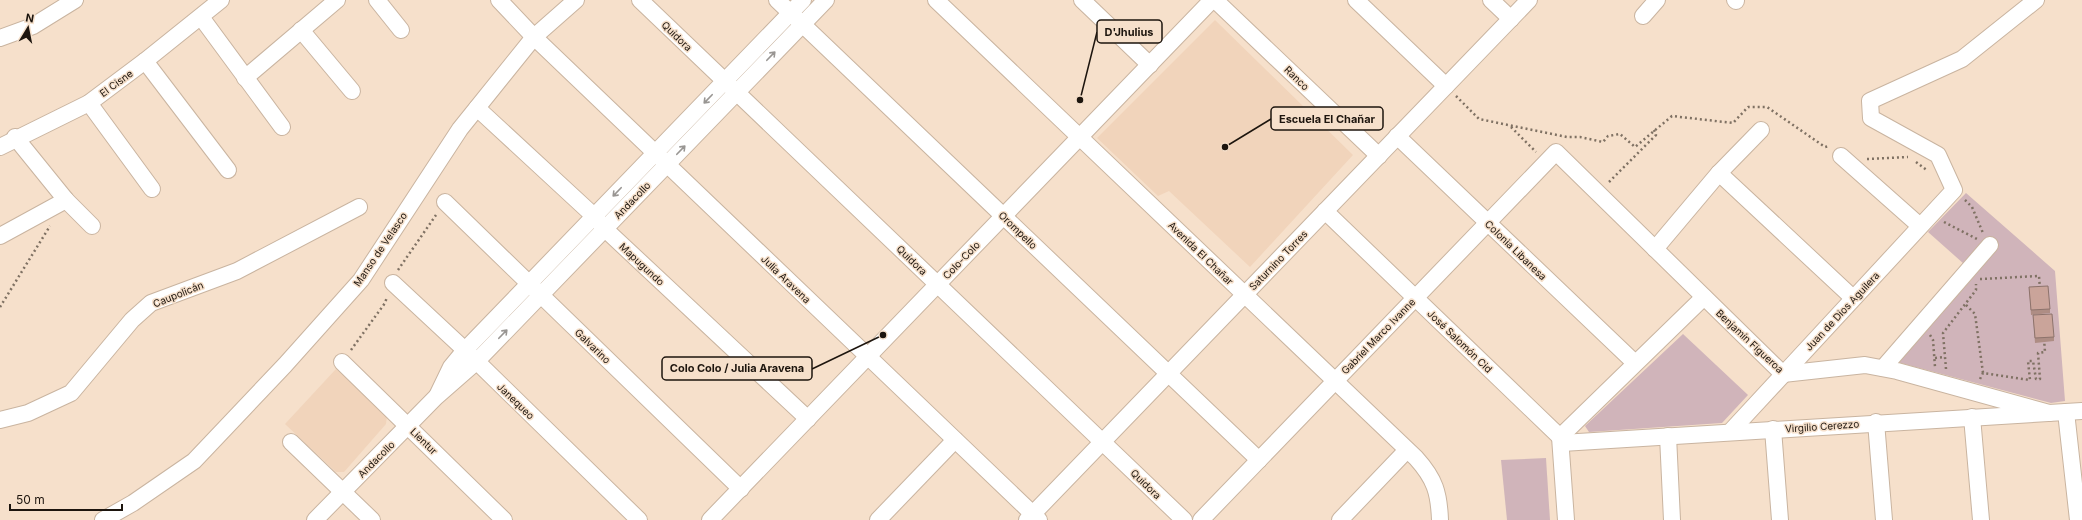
<svg xmlns="http://www.w3.org/2000/svg" width="2082" height="520" font-family="Inter,sans-serif">
	<style>
		.built { fill: #f1d4bb }
		.green { fill: #d0b4ba }
		.lines { fill: none; stroke-linecap: round; stroke-linejoin: round }
		.minor-casing { stroke: #c9b4a0; stroke-width: 18 }
		.path { stroke: #7f7163; stroke-width: 2.5; stroke-dasharray: 2 3; stroke-linecap: butt }
		.minor { stroke: #fff; stroke-width: 16 }
		.wall { fill: #ae8d84 }
		.building { fill: #caa49a; stroke: #8d736c }
		.oneway { stroke: #999693 }
		.labels { text-anchor: middle; dominant-baseline: central; stroke-width: 3; stroke-linejoin: round; paint-order: stroke }
		.street-label { font-size: 10px; fill: #1d150e; stroke: #f6e0cb }
		.leader { fill: none; stroke: #1d150e; stroke-width: 1.5 }
		.callout-dot { fill: #1d150e; stroke: #f6e0cb; stroke-width: 1.5 }
		.callout { fill: #f6e0cb; stroke: #1d150e; stroke-width: 1.5 }
		.callout-label { font-size: 11px; text-anchor: middle; font-weight: bold; fill: #1d150e }
	</style>
	<rect width="100%" height="100%" fill="#f6e0cb"/>
	<g class="built">
		<path d="M1215,20L1353,155L1250,267L1169,191L1158,196L1097,138Z"/>
		<path d="M336,369L387,416L386,424L344,472H336L285,424Z"/>
	</g>
	<g class="green">
		<path d="M1966,193L2055,271L2065,401L2051,403L1893,361L1973,272L1928,232Z"/>
		<path d="M1683,334L1748,395L1722,423L1589,432L1585,426Z"/>
		<path d="M1546,458L1550,520H1507L1501,460Z"/>
	</g>
	<g class="lines">
		<g class="minor-casing">
			<g id="minor">
				<path d="M377,0L401,30"/>
				<path d="M499,0L534,37L1039,520"/>
				<path d="M640,0L1184,520"/>
				<path d="M777,0L1259,460"/>
				<path d="M936,0L1416,458C1435,479 1439,493 1440,520"/>
				<path d="M1082,0L1150,65"/>
				<path d="M1215,0L1379,156"/>
				<path d="M1356,0L1446,86"/>
				<path d="M1491,0L1511,19"/>
				<path d="M1735,0L1736,1"/>
				<path d="M1643,16L1657,0"/>
				<path d="M201,17L282,127"/>
				<path d="M301,30L352,91"/>
				<path d="M0,38L33,26L75,0"/>
				<path d="M145,61L228,170"/>
				<path d="M245,78L337,0"/>
				<path d="M89,103L152,189"/>
				<path d="M477,108L594,216L605,229L808,419"/>
				<path d="M1397,136L1635,363"/>
				<path d="M15,137L66,200L92,226"/>
				<path d="M0,147L89,103L145,61L221,0"/>
				<path d="M1841,156L1920,226"/>
				<path d="M1719,173L1853,298"/>
				<path d="M445,202L741,489"/>
				<path d="M1325,211L1560,437"/>
				<path d="M0,236L66,200"/>
				<path d="M1655,249L1719,173L1761,130"/>
				<path d="M393,283L465,350L639,520"/>
				<path d="M342,362L504,520"/>
				<path d="M1883,368L1990,245"/>
				<path d="M438,394L451,367L465,350L803,0"/>
				<path d="M2066,412L2078,520"/>
				<path d="M1972,417L1981,520"/>
				<path d="M0,420L28,413L71,393L132,320L151,303L237,271L359,207"/>
				<path d="M1876,422L1884,520"/>
				<path d="M1773,429L1780,520"/>
				<path d="M1730,432L1954,190L1938,155L1871,118L1870,101L1962,59L2036,0"/>
				<path d="M1668,436L1672,520"/>
				<path d="M291,442L372,520"/>
				<path d="M1562,443L2082,411"/>
				<path d="M103,520L133,503L194,461L285,365L361,280L460,129L534,37L576,0"/>
				<path d="M315,520L436,397L476,362L826,0"/>
				<path d="M710,520L1212,0"/>
				<path d="M878,520L955,440"/>
				<path d="M1027,520L1529,0"/>
				<path d="M1201,520L1556,152L1783,374L1865,365L1897,371L2049,413"/>
				<path d="M1340,520L1407,450"/>
				<path d="M1566,520L1560,437L1704,297"/>
			</g>
		</g>
		<g class="path">
			<path d="M1456,96L1479,119L1567,137H1580L1603,142L1608,136L1620,134L1635,147L1672,116L1733,123L1748,107H1767L1825,147L1829,146"/>
			<path d="M1511,127L1536,152"/>
			<path d="M1867,159L1908,157"/>
			<path d="M1916,162L1928,171"/>
			<path d="M1609,182L1656,135L1654,130"/>
			<path d="M1965,200L1972,207L1983,233"/>
			<path d="M1944,222L1977,239"/>
			<path d="M398,270L436,215"/>
			<path d="M1980,279L2039,276L2040,289"/>
			<path d="M1966,305L1975,314L1983,373"/>
			<path d="M0,307L50,226"/>
			<path d="M1930,335L1933,340L1935,367"/>
			<path d="M351,350L385,303L387,297"/>
			<path d="M1935,358L1945,357"/>
			<path d="M1946,369L1943,333L1976,290V284"/>
			<path d="M1980,379L1983,373L2030,380L2028,361H2033L2036,379H2040L2038,353L2045,352L2044,339"/>
		</g>
		<use href="#minor" class="minor"/>
	</g>
	<g class="wall">
		<path d="M2029,287L2050,309V313L2031,315Z"/>
		<path d="M2033,315L2054,337V341L2035,343Z"/>
	</g>
	<g class="building">
		<path d="M2048,286L2050,309L2031,310L2029,287Z"/>
		<path d="M2052,314L2054,337L2035,338L2033,315Z"/>
	</g>
	<defs><path id="oneway-shaft" d="M-6 0H5M1.5-3L5.5 0L1.5 3" fill="none" stroke-width="1.6" stroke-linecap="round" stroke-linejoin="round"/></defs>
	<g class="oneway">
		<use href="#oneway-shaft" transform="translate(771 56) rotate(-46)"/>
		<use href="#oneway-shaft" transform="translate(708 99) rotate(134)"/>
		<use href="#oneway-shaft" transform="translate(681 150) rotate(-46)"/>
		<use href="#oneway-shaft" transform="translate(617 192) rotate(134)"/>
		<use href="#oneway-shaft" transform="translate(503 334) rotate(-46)"/>
	</g>
	<g class="labels">
		<g class="street-label">
			<text transform="translate(677 36) rotate(44)">Quidora</text>
			<text transform="translate(1297 78) rotate(44)">Ranco</text>
			<text transform="translate(116 83) rotate(-36)">El Cisne</text>
			<text transform="translate(632 200) rotate(-46)">Andacollo</text>
			<text transform="translate(1018 230) rotate(44)">Orompello</text>
			<text transform="translate(380 249) rotate(-56)">Manso de Velasco</text>
			<text transform="translate(1516 250) rotate(44)">Colonia Libanesa</text>
			<text transform="translate(1201 253) rotate(44)">Avenida El Chañar</text>
			<text transform="translate(912 260) rotate(44)">Quidora</text>
			<text transform="translate(961 260) rotate(-46)">Colo-Colo</text>
			<text transform="translate(1278 260) rotate(-46)">Saturnino Torres</text>
			<text transform="translate(642 264) rotate(43)">Mapugundo</text>
			<text transform="translate(786 279) rotate(44)">Julia Aravena</text>
			<text transform="translate(178 294) rotate(-22)">Caupolicán</text>
			<text transform="translate(1842 311) rotate(-47)">Juan de Dios Aguilera</text>
			<text transform="translate(1378 336) rotate(-46)">Gabriel Marco Ivanne</text>
			<text transform="translate(1460 341) rotate(44)">José Salomón Cid</text>
			<text transform="translate(1750 341) rotate(43)">Benjamín Figueroa</text>
			<text transform="translate(593 346) rotate(44)">Galvarino</text>
			<text transform="translate(516 401) rotate(44)">Janequeo</text>
			<text transform="translate(1822 426) rotate(-4)">Virgilio Cerezzo</text>
			<text transform="translate(424 441) rotate(44)">Lientur</text>
			<text transform="translate(376 459) rotate(-45)">Andacollo</text>
			<text transform="translate(1146 484) rotate(44)">Quidora</text>
		</g>
	</g>
	<path class="leader" d="M1080 100L1097 32M1225 147L1271 119M883 335L812 369"/>
	<g class="callout-dot">
		<circle cx="1080" cy="100" r="4"/>
		<circle cx="1225" cy="147" r="4"/>
		<circle cx="883" cy="335" r="4"/>
	</g>
	<g class="callout">
		<rect x="1097" y="20" width="65" height="23" rx="4"/>
		<rect x="1271" y="107" width="112" height="23" rx="4"/>
		<rect x="662" y="357" width="150" height="23" rx="4"/>
	</g>
	<g class="callout-label">
		<text x="1129" y="36">D'Jhulius</text>
		<text x="1327" y="123">Escuela El Chañar</text>
		<text x="737" y="372">Colo Colo / Julia Aravena</text>
	</g>
	<g transform="translate(28 28) rotate(10)" stroke="#f6e0cb" stroke-width="3" paint-order="stroke">
	<path d="M0-3L7 15L0 10L-7 15Z" fill="#1d150e"/>
	<text y="-6" font-size="11" font-weight="bold" text-anchor="middle" fill="#1d150e">N</text>
	</g>
	<path d="M10 504v6h112v-6" fill="none" stroke="#1d150e" stroke-width="2"/>
	<text x="16" y="504" font-size="12" fill="#1d150e" stroke="#f6e0cb" stroke-width="3" paint-order="stroke">50 m</text>
</svg>
